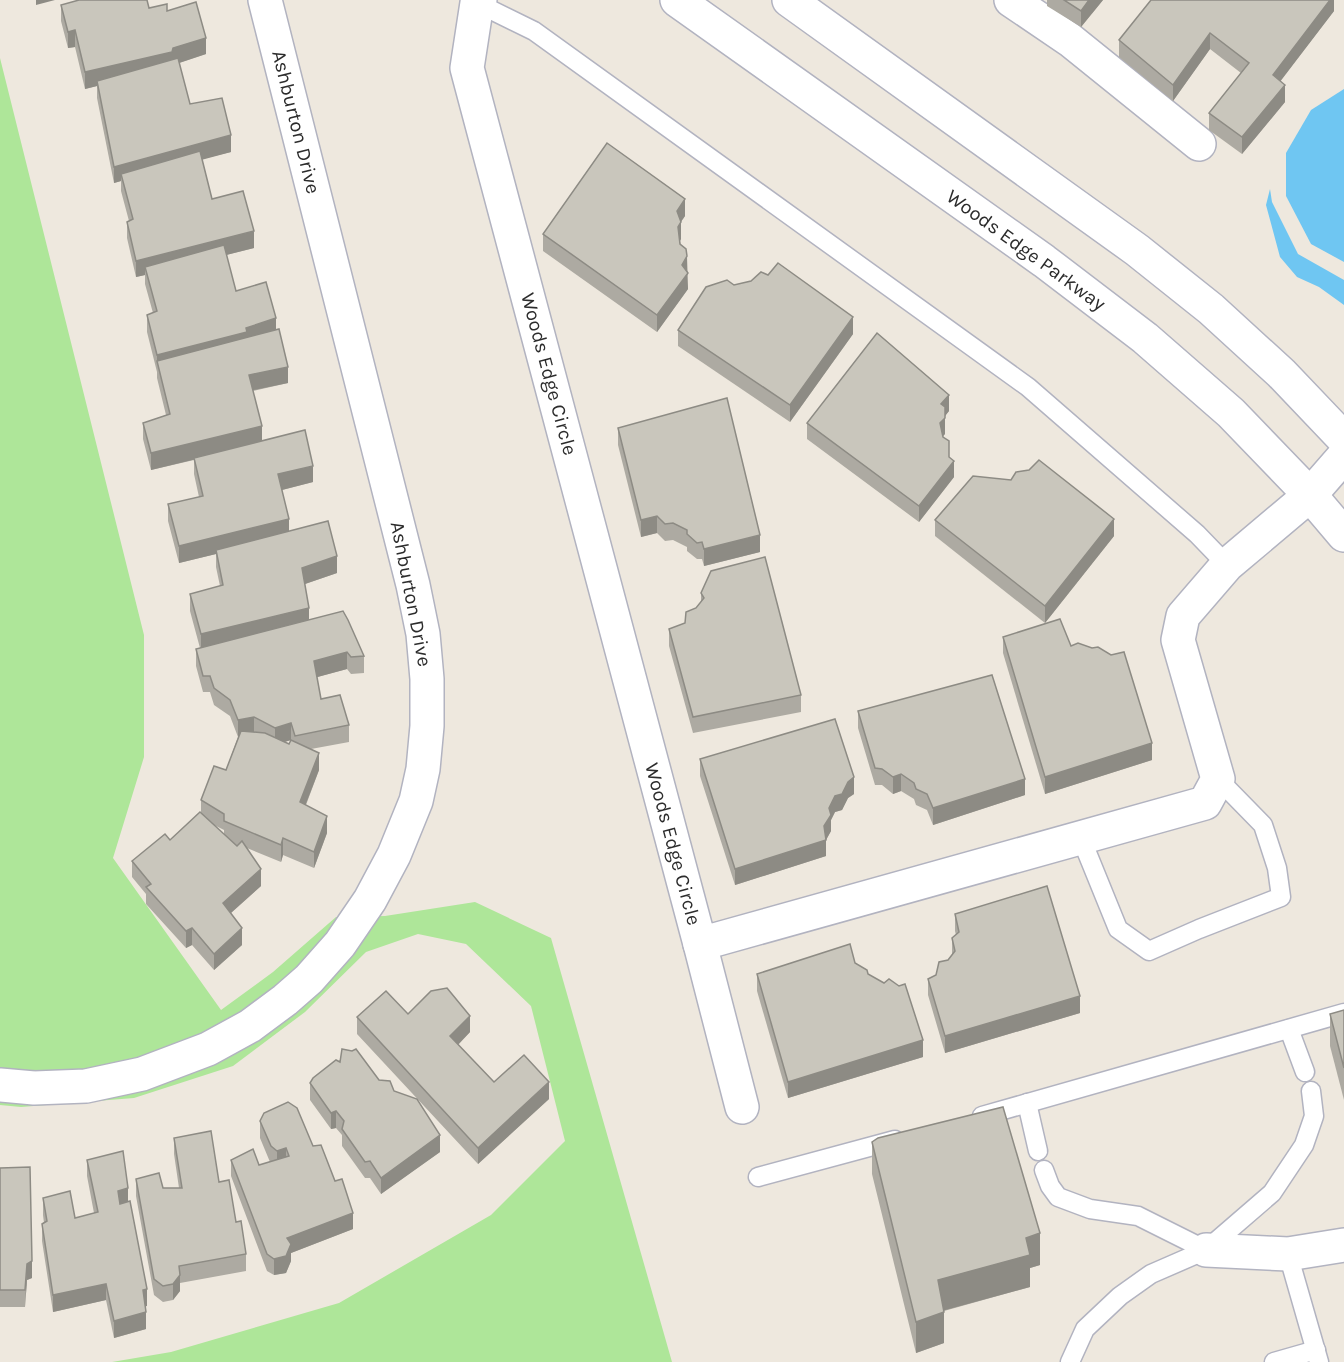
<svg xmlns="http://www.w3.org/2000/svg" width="1344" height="1362" font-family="Karla,sans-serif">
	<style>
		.green { fill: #aee699 }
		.water { fill: #6fc6f2 }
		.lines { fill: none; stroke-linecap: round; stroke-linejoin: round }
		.service-casing { stroke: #b2b3c0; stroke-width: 21 }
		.minor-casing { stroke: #b2b3c0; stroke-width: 36 }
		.service { stroke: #fff; stroke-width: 18 }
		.minor { stroke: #fff; stroke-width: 33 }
		.wall { fill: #adaaa2; fill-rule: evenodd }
		.shaded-wall { fill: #8d8b84 }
		.building { fill: #c9c6bc; stroke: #8d8b84; stroke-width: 1.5 }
		.labels { text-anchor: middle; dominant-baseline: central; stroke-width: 5; stroke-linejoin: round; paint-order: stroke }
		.street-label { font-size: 20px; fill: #2c2c2c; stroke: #fff }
	</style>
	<rect width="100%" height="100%" fill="#eee8de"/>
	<path class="green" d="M0,58L144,635V757L113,858L221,1010L273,972L336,917L385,916L475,902L551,938L672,1362H112L171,1352L339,1303L491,1215L565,1141L531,1006L466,944L418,934L366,952L305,1012L233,1066L134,1098L21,1107L0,1105Z"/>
	<g class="water">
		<path d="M1344,89V262L1311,244L1286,196V153L1311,110Z"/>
		<path d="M1270,189L1272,202L1298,254L1344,280V305L1319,287L1297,277L1280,257L1266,205Z"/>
	</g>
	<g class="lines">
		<g class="service-casing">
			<g id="service">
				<path d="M477,3L534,31L1028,387L1197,534L1227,565"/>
				<path d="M1081,838L1118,929L1149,951L1199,929L1281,897L1277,868L1263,825L1218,779"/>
				<path d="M1289,1029L1305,1072"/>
				<path d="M1027,1103L1038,1151"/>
				<path d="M982,1116L1344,1013"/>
				<path d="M1044,1170L1050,1186L1058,1197L1090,1209L1138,1216L1206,1250"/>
				<path d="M758,1177L895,1140"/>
				<path d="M1288,1254L1319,1362"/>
				<path d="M1070,1362L1085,1329L1120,1296L1151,1274L1206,1250L1272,1193L1304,1145L1314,1116L1311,1091"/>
				<path d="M1274,1362L1316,1350"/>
			</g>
		</g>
		<g class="minor-casing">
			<g id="minor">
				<path d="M480,0L477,3L467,68L700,944L1205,803L1218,779L1178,640L1183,616L1227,565L1310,495L1344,456"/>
				<path d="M677,0L1044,261L1145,338L1231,413L1310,495L1344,535"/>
				<path d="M789,0L1137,250L1211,309L1281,373L1344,439"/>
				<path d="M1011,0L1070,40L1199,144"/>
				<path d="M700,944L742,1107"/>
				<path d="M0,1085L34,1088L86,1086L142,1074L208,1049L250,1026L285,1000L309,979L340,944L370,900L394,855L416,801L423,769L427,726V679L423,634L413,585L265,0"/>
				<path d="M1206,1250L1288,1254L1344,1245"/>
			</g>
		</g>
		<use href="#service" class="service"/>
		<use href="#minor" class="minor"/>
	</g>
	<g class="wall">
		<path d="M1047,0H1103L1081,27L1047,6Z"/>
		<path d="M1334,0V11L1280,81L1285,102L1242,154L1209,130V113L1241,73L1210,49L1173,101L1119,57V40Z"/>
		<path d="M61,5L149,8L167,11L206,54L179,63L190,104L231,152L202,159L212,199L254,248L226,255L236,291L276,329L288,383L253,391L262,441L313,482L282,490L289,531L337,573L305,584L309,620L364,656V673L351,674L347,669L317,677L321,699L349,725V742L311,749L319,770L306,805L327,833L314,868L283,855L281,862L247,848L261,886L231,913L242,945L214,970L192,945L186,948L146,904V894L132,877V861L170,840L201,813V800L226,770L238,737L230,716L214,705L210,692H203L196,666V649L200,648L190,611V594L220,586L216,567V554L179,563L168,521V504L199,497L194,474V460L151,470L143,439V423L166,415L157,378V372L147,332V315L153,313L145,284V275L136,277L127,238V222L129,221L121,191V181L114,183L97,98V86L85,89L75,47L68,48L61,21ZM291,740L289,744L284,742ZM212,824L224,830V834Z"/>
		<path d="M685,216L681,222V239L680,241L688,289L657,332L543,251V234Z"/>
		<path d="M751,281L853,334L790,422L678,346V330L734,285Z"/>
		<path d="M949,411L945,416V434L943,436L954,477L919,522L807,439V423Z"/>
		<path d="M618,428L760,552L704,566L702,559H697L687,551V547L673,540L665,541L657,533L641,537L618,445Z"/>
		<path d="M1011,480L1114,536L1045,623L935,536V520Z"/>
		<path d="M701,593L801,695V712L693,733L669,646V629L685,623L701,602Z"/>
		<path d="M1003,637L1071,646L1152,760L1045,794L1003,653Z"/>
		<path d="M858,711L1025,795L933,825L927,810L916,805L914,799L901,791L893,794L882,785H875L858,728Z"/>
		<path d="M700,759L854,794L848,798L842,810L835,812L831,820V831L826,840V856L735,885L700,776Z"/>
		<path d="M955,914L1080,1013L945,1053L928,995V979L936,975L952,955V938L956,935L955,931Z"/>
		<path d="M855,963L868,974L923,1057L788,1098L757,991V974Z"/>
		<path d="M1344,1010V1100L1330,1046V1014Z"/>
		<path d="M408,1014L470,1032L458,1045L494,1082L549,1099L478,1164L357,1034V1017Z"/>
		<path d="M352,1051L379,1080L394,1091L440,1152L381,1194L370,1178H365L342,1146V1135L336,1128L331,1129L310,1100V1083Z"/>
		<path d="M260,1121L313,1146L353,1229L291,1253V1261L286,1273L274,1275L267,1271L231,1176V1160L259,1165L270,1162L260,1138Z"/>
		<path d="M174,1138L219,1182L236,1222L246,1254V1271L180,1283V1291L173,1300L163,1302L154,1295L136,1196V1179L163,1188H179L174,1154Z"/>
		<path d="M872,1142L1040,1265L1030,1268V1287L944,1311V1343L916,1353L872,1174Z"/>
		<path d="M87,1160L128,1202L147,1306H145L146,1329L114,1338L106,1300L53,1312L42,1241V1224L44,1223L43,1215V1198L75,1218L94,1213L87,1176Z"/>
		<path d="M0,1168L32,1278L27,1280L25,1307H0Z"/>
	</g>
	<g class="shaded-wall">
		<path d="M36,0H55L36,5Z"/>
		<path d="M1089,0H1103L1081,27V11Z"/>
		<path d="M1330,0H1334V11L1273,91V75Z"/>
		<path d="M75,30V47L68,48V32Z"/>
		<path d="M1210,33V49L1173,101V85Z"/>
		<path d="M206,38V54L173,65L97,81V86L85,89V72Z"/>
		<path d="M1285,85V102L1242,154V137Z"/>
		<path d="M231,135V152L123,181L121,174V181L114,183V167Z"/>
		<path d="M685,199V216L677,227V211Z"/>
		<path d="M681,222V239L678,244V227Z"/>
		<path d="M254,231V248L147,275L145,267V275L136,277V261Z"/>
		<path d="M687,256L688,289L657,332V315L682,265Z"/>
		<path d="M853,317V334L790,422V405Z"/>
		<path d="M276,318V335L157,361V372V355Z"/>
		<path d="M288,367V383L249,391V375Z"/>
		<path d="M949,395V411L945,416V434L940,439L941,404Z"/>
		<path d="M262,426V443L151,470V453Z"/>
		<path d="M954,461V477L919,522V506Z"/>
		<path d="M313,466V482L278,491V474Z"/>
		<path d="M657,516V533L641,537V520Z"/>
		<path d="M289,519V536L216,550V554L179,563V546Z"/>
		<path d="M1114,519V536L1045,623V606Z"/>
		<path d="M760,535V552L704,566V549Z"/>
		<path d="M337,556V573L302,585V568Z"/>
		<path d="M309,608V625L201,650V634Z"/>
		<path d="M347,652V669L314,678V661Z"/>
		<path d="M254,717V734L238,737V720Z"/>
		<path d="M291,723V740L275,745V728Z"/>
		<path d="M1152,743V760L1045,794V777Z"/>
		<path d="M319,753V770L300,819V802Z"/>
		<path d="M901,774V791L893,794V777Z"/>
		<path d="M854,777V794L848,798L842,810L835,812L831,820V831L826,840V856L735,885V869L824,826L829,808L835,796L848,782Z"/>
		<path d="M1025,779V795L933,825V808Z"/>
		<path d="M327,816V833L314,868V852Z"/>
		<path d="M283,838V855L281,862V845Z"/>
		<path d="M261,869V886L223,920V903Z"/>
		<path d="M192,928V945L186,948V931Z"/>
		<path d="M242,928V945L214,970V954Z"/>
		<path d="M1080,996V1013L945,1053V1036Z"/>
		<path d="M470,1016V1032L450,1053V1036Z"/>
		<path d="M923,1040V1057L788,1098V1082Z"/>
		<path d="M549,1082V1099L478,1164V1148Z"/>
		<path d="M336,1111V1128L331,1129V1113Z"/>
		<path d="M440,1135V1152L381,1194V1178Z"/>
		<path d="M286,1148V1165L277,1168V1151Z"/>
		<path d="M128,1188V1205L118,1208V1191Z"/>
		<path d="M353,1213V1229L291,1253V1261L286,1273L274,1275V1259L287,1238Z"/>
		<path d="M1040,1233V1265L1030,1268V1287L938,1312V1280L1026,1238Z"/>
		<path d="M32,1261V1278L27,1280L25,1307L27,1264Z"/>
		<path d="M180,1275V1291L173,1300V1284Z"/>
		<path d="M106,1284V1300L53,1312V1295Z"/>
		<path d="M147,1289V1306L143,1307V1290Z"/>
		<path d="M146,1312V1329L114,1338V1321Z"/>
		<path d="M944,1312V1343L916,1353V1322Z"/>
	</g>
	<g class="building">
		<path d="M79,0H147L149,8L167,4V11L196,2L206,38L173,48L172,52L85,72L75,30L68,32L61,5Z"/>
		<path d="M1064,0H1089L1081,11Z"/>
		<path d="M1151,0H1330L1273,75L1285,85L1242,137L1209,113L1249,63L1210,33L1173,85L1119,40Z"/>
		<path d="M178,58L190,104L222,98L231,135L114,167L97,81Z"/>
		<path d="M607,143L685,199L677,211L681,222L678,227L680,244L686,249L687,256L682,265L688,273L657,315L543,234Z"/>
		<path d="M200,151L212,199L243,191L254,231L136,261L127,222L133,219L121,174Z"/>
		<path d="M224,245L236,291L266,282L276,318L246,328L247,332L157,355L147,315L157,311L145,267Z"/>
		<path d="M778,263L853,317L790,405L678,330L706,287L727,280L734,285L751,281L761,272L768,275Z"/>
		<path d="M279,329L288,367L249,375L262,426L151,453L143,423L170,414L157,361Z"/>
		<path d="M877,333L949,395L941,404L945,407V418L940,423L943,437L949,441V457L954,461L919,506L807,423Z"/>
		<path d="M727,398L760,535L704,549L702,542L697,543L687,534V530L673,523L665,524L657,516L641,520L618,428Z"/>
		<path d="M305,430L313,466L278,474L289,519L179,546L168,504L203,496L194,458Z"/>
		<path d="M1039,460L1114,519L1045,606L935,520L973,476L1011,480L1016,472L1029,470Z"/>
		<path d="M328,521L337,556L302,568L309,608L201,634L190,594L223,585L216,550Z"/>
		<path d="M765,557L801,695L693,717L669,629L685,623L686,612L696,608L704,598L701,593L711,571Z"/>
		<path d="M343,611L348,620L364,656L351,657L347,652L314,661L321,699L340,695L349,725L295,736L291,723L275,728L254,717L238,720L230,700L214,688L210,676H203L196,649Z"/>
		<path d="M1060,619L1071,646L1078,643L1092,648L1098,647L1111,655L1124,652L1152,743L1045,777L1003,637Z"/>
		<path d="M992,675L1025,779L933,808L927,794L916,789L914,783L901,774L893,777L882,769L875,768L858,711Z"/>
		<path d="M835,719L854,777L848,782L842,794L835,796L829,808L831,815L824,826L826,840L735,869L700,759Z"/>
		<path d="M241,731L265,733L289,744L291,740L319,753L300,802L327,816L314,852L283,838L281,845L224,821V814L201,800L214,766L226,770Z"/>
		<path d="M200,812L237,846L242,841L261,869L223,903L242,928L214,954L192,928L186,931L146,887L151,884L132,861L165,834L170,840Z"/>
		<path d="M1047,886L1080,996L945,1036L928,979L936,975L939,962L948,960L955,951L952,938L959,932L955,914Z"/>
		<path d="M850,944L855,963L867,970L868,974L884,983L889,979L899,986L905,984L923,1040L788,1082L757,974Z"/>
		<path d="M447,988L470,1016L450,1036L494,1082L524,1055L549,1082L478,1148L357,1017L386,991L408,1014L431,991Z"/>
		<path d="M1344,1010V1068L1330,1014Z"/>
		<path d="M342,1049L352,1051L356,1049L379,1080L390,1081L394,1091L417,1099L440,1135L381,1178L370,1161L365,1162L342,1129L344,1121L336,1111L331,1113L310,1083L313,1078L336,1060L340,1062Z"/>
		<path d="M288,1102L297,1108L313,1146L321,1145L335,1181L342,1179L353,1213L287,1238L291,1244L286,1256L274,1259L267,1254L231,1160L253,1149L259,1165L289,1156L286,1148L277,1151L271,1146L260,1121L264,1113Z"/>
		<path d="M1003,1107L1040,1233L1026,1238L1030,1255L938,1280L944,1312L916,1322L872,1142L878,1138Z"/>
		<path d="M211,1131L219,1182L229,1180L236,1222L241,1221L246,1254L179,1266L180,1275L173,1284L163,1286L154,1279L136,1179L159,1173L163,1188H182L174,1138Z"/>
		<path d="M123,1151L128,1188L118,1191L120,1204L130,1201L147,1289L143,1290L146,1312L114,1321L106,1284L53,1295L42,1224L47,1221L43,1198L70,1191L75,1218L98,1212L87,1160Z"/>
		<path d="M30,1167L32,1261L27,1264L25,1290H0V1168Z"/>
	</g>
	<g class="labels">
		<g class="street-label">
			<text transform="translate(296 122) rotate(76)">Ashburton Drive</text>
			<text transform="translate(1026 250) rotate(36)">Woods Edge Parkway</text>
			<text transform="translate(549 374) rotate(75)">Woods Edge Circle</text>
			<text transform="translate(411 594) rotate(79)">Ashburton Drive</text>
			<text transform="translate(673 844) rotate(75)">Woods Edge Circle</text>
		</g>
	</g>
</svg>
